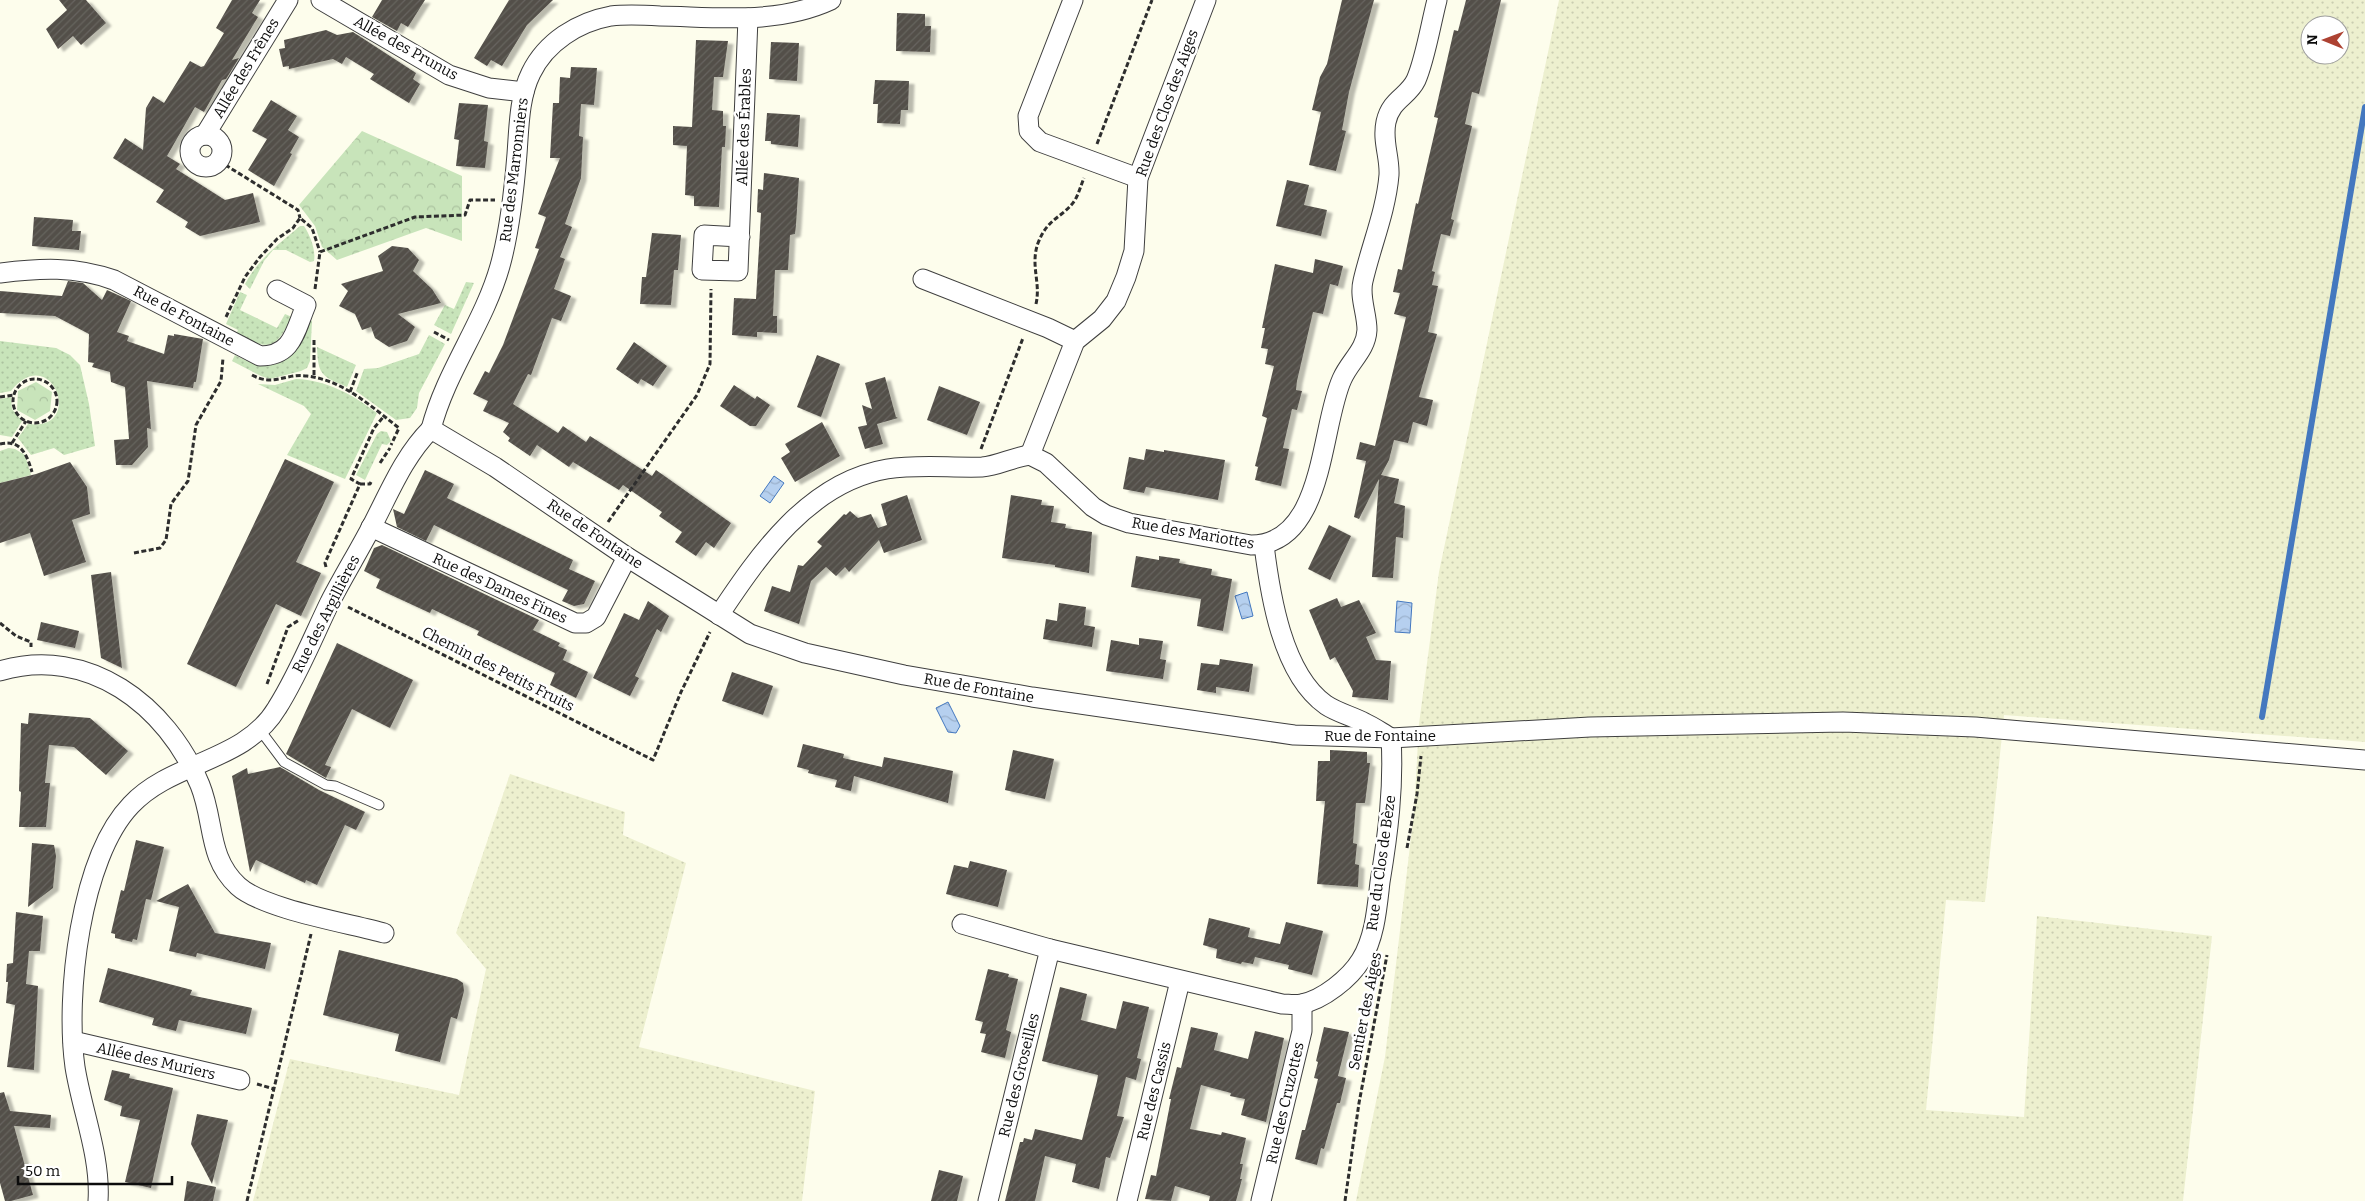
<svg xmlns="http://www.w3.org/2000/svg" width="2365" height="1201" font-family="Bitter,serif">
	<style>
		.farmland { fill: url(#farmland-dots); fill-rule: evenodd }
		.grass { fill: url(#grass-dots) }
		.park { fill: url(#park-crowns) }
		.water { fill: url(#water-waves); stroke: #4478bf }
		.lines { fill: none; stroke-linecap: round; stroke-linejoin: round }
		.stream { stroke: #4478bf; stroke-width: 6 }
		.building { fill: url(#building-hatch); filter: url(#shadow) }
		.service-casing { stroke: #3f3f3f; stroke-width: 11 }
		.minor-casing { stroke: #3f3f3f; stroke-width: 21 }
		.path { stroke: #2e2e2e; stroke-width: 3; stroke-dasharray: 5 2.5; stroke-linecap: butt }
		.service { stroke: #fff; stroke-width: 9 }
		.minor { stroke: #fff; stroke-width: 19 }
		.labels { text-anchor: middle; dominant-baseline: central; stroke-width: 5; stroke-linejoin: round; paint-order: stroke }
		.street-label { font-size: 15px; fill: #0c0c0c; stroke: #fff }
	</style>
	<defs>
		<pattern id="farmland-dots" width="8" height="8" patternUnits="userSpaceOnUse" patternTransform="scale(1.25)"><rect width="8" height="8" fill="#edf0cf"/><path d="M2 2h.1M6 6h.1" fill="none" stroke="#cacdb1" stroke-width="1.8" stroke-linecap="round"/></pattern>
		<pattern id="grass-dots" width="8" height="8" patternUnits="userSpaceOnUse" patternTransform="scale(1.25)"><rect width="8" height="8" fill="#c8e4ba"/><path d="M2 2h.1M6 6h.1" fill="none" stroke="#abc29f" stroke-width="1.8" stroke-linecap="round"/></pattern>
		<pattern id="park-crowns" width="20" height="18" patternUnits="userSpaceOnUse" patternTransform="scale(1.25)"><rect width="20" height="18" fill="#c8e4ba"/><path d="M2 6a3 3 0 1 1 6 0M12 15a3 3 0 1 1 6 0" fill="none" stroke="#abc29f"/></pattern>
		<pattern id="water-waves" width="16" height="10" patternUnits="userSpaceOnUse" patternTransform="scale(1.25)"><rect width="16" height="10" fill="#b6d0ef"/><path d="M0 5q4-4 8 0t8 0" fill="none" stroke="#9bb1cc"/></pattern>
		<pattern id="building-hatch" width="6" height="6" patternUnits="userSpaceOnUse" patternTransform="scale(1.25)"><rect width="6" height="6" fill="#534f49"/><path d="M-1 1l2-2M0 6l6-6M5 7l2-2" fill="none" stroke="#67645f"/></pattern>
		<filter id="shadow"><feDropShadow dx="5.5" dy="3" stdDeviation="1" flood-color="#0004"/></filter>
	</defs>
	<rect width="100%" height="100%" fill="#fdfdec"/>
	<g class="farmland">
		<path d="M1559,0H2365V742L2004,715L1985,902L1946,900L1926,1110L2024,1117L2037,916L2212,936L2183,1201H1356L1385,1057L1414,812L1419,724L1439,572ZM2310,25H2340V55H2310Z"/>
		<path d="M510,774L625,812L623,835L686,863L639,1047L815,1091L802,1201H253L290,1059L459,1095L486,969L456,933Z"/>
	</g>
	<g class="grass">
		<path d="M300,226H304C310,235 316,250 314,261L310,262L286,250H273L264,261L250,289L245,284C260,257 277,246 300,226Z"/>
		<path d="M466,282L474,283L451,334L434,325L445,305L454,309Z"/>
		<path d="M240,292L247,295L240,310L277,328L285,314L292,317C275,350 270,351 236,334L238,330L226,324Z"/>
		<path d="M310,321H312L310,361L307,368L301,371L270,379L261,376L232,361L235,355C278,379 293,359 310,321Z"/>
		<path d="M429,335L445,344L419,393L417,408L410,418L396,420L356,391L364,369L378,368L419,354Z"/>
		<path d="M0,341L56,348L70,355L80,365L89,404L95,446L64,455L54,448L31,455L18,438L28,424C87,432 51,340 11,391L0,393Z"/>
		<path d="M317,347L356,365L347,387C322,376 318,376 317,347Z"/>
		<path d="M296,379C327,380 353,395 377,413L345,479L287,455L311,414L304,406L258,384L275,385Z"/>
		<path d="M11,397L12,409L22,421L12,437L0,435V399Z"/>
		<path d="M381,431L387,432L391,441L387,445L382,444L365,480L356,475L377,434Z"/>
		<path d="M9,448L15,449L25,455L31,475L0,483V451Z"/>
	</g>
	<g class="park">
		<path d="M362,131L462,176V241L426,228L337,260L322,247L315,226L299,205Z"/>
		<path d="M36,382L52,392L50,411L35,420L17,410L18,391Z"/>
	</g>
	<g class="water">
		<path d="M774,476L784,483L770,503L760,496Z"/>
		<path d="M1247,592L1253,616L1242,619L1235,596Z"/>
		<path d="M1397,601L1412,603L1410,633L1395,632Z"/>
		<path d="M948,702L960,726L956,733L948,732L936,708Z"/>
	</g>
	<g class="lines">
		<path class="stream" d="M2262,717L2365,107"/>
	</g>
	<g class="building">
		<path d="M59,0H86L106,23L81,45L73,36L58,49L46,29L67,10Z"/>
		<path d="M232,0H260L252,13L258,17L232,60L239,58L226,79L222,80L204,112L195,107L167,156L180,164L176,169L225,200L253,193L260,222L200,236L185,227L188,222L156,202L164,190L113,158L125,138L143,150L146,108L153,96L164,103L190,61L201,67L204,66L224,33L216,28Z"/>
		<path d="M382,0H425L408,27L401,23L397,31L372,17Z"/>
		<path d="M509,0H553L527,25L502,66L491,60L487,66L474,58Z"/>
		<path d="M1342,0H1374L1349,92L1342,130L1346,131L1336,171L1309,165L1321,112L1312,110L1320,77L1327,64Z"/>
		<path d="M1466,0H1501L1479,94L1472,92L1465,124L1472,126L1451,219L1454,220L1450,236L1441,234L1432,271L1435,272L1432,285L1438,286L1428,332L1437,334L1419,397L1433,400L1427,426L1413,422L1408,443L1394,440L1389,460L1381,475L1399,479L1394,503L1405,506L1403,538L1396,537L1393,578L1372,577L1379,479L1359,519L1354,517L1366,461L1356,459L1360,442L1375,446L1406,317L1394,314L1400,293L1393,292L1398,269L1402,270L1416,203L1418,204L1438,118L1434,117L1454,30L1458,31Z"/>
		<path d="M897,13L925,14V26H931L930,52L896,51Z"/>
		<path d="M326,30L337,35L353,32L416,73L413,79L420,84L409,103L370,79L374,74L346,57L342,64L333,59L289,69V66L283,67L279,49L285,48L284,40Z"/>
		<path d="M696,40L728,41L723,77H714L712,110L723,111V126H726L725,147H722L719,207L694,206V196L685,195L687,146L673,145V126L692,127Z"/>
		<path d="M771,42L799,43L797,81L769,79Z"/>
		<path d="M571,67L597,68L594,105L581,104L579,136L583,137L581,178L565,224L572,227L560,257L565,259L554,289L571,296L561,321L552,318L531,375L528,374L513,404L558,433L563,426L586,442L590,436L652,476L656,470L731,523L714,548L706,542L696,556L675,542L682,532L659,516L662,512L623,485L619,490L573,462L569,467L537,445L530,456L508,441L510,438L503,432L509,423L483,411L488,401L473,394L485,371L489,373L503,345L539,249L535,248L546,217L538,214L560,158H550L553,103H559L560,77L570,78Z"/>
		<path d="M875,80L909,81L908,110H901L900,124L877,123L878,104H873Z"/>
		<path d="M271,100L297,116L288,130L299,137L290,153L292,154L274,186L248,170L267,139L252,131Z"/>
		<path d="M459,103L488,105L484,141L488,142L485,168L456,166L459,140L454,139Z"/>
		<path d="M767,113L800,115L798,147L771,144V141H765Z"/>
		<path d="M764,173L799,178L796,225L795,234L790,235L788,270H775L773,316H777V333L757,332V337L732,335L734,298L756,299L761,213L757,212L758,189L763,190Z"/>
		<path d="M1287,180L1309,185L1304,205L1327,210L1321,236L1276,226Z"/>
		<path d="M34,217L73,220L72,231H81L79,250L32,246Z"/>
		<path d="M652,233L681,235L678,270H674L671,305L640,304L642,277H646Z"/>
		<path d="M392,246L408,248L419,260L413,271L432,289L441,303L398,314L415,327L407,341L389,347L375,338L371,327L362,330L355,314L339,306L348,291L341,284L383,271L378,256Z"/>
		<path d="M1315,259L1343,266L1338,286L1330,284L1323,314L1313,312L1297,381L1296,390L1302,391L1297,410L1292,409L1283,448L1289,449L1281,486L1255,480L1258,467L1255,466L1267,418L1262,416L1274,366L1265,364L1268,349L1261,348L1265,328H1262L1275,264L1313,273Z"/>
		<path d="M68,281L83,283L102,300L107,290L131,301L117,332L129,336L127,341L164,354L168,335L174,336V334L203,339L196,382H194L193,388L147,381L151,429L147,428L148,447L132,465H116L114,440L129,439L125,387L111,382L110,372L92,367L94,363L88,362L89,334L55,316L0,313V291L62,296Z"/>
		<path d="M634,342L667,366L653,386L641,379L638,384L616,369Z"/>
		<path d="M817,355L840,364L821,417L797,407Z"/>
		<path d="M885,377L896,417L898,418L877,424L883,444L865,449L858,427L867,425L862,405L872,409L865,383Z"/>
		<path d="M734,385L755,399L757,396L770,405L756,426H750L720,406Z"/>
		<path d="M939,386L980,402L967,435L927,420Z"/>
		<path d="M822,422L840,456L795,482L781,458L790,452L785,444Z"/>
		<path d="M1146,449L1164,452V450L1225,460L1218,500L1146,487L1144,493L1123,489L1129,457L1144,460Z"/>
		<path d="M285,459L334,482L296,562L321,573L301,616L276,604L236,687L187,664Z"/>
		<path d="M70,462L87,487L90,514L72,520L86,562L44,576L30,533L0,543V483L36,474Z"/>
		<path d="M425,470L454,484L447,498L573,560L569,569L595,581L584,604L574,606L562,601L568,590L434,525L426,541L397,527L393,509L404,514Z"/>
		<path d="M907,495L922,540L884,553L879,540L849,572L845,567L836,576L826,567L811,581L799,624L764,611L772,586L790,592L798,565L803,566L822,546L817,542L844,514L846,515L850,511L858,518L871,514L878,528L887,525L881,504Z"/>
		<path d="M1011,495L1042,500L1041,505L1054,506L1051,522L1066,524L1065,528L1092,532L1089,573L1055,567V565L1002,558Z"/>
		<path d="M1329,525L1351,536L1330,580L1308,569Z"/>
		<path d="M382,545L539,620L533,630L560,643L558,646L567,650L563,660L588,672L576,698L550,685L555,673L477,635L479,631L432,609L430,613L376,588L380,579L364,571L374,548Z"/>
		<path d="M1136,556L1159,560V556L1180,559L1179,563L1212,569L1211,575L1232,579L1223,631L1197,626L1201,599L1131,587Z"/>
		<path d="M111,572L122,668L101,658L91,575Z"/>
		<path d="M1337,598L1341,607L1359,600L1376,633L1366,637L1376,660L1391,661L1388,700L1352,697L1353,691L1335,657L1330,660L1309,610Z"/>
		<path d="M648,601L669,616L661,632L657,629L635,676L639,678L630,696L593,678L624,613L639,620Z"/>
		<path d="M1059,603L1086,607L1084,625L1095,627L1092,647L1043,639L1046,619L1057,621Z"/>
		<path d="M41,622L79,631L75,648L37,640Z"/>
		<path d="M1139,638L1163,641L1160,659L1166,660L1163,679L1106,671L1111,640L1139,645Z"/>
		<path d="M337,643L413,680L390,728L352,709L325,765L331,767L326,778L286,754Z"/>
		<path d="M1220,659L1253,664L1249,692L1216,687V693L1197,690L1201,663L1219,665Z"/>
		<path d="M732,672L773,686L763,715L722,701Z"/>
		<path d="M29,713L90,718L128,751L106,775L74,747L49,745L45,783H50L46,827H19L21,792L19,791L21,723L28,724Z"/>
		<path d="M803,744L844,754L843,758L882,767L884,757L953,771L948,803L854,776L851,791L835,787L837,780L808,773L809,770L797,767Z"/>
		<path d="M1013,750L1054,759L1045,799L1005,790Z"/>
		<path d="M1330,750L1367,752V763H1370L1365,803H1356L1353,843L1357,844L1355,864L1359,865L1358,887L1317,884L1325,801H1316L1318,761H1330Z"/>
		<path d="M280,767L319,790L365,812L356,830L345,825L317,885L306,880L305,883L256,860L250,872L232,776L247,768L248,774Z"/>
		<path d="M136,840L164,847L151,900L146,899L137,940L133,939L132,942L115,938V934L111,933L121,890L124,891Z"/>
		<path d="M32,843L54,845L56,856L53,888L28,907Z"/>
		<path d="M970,861L1007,870L998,907L946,894L954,865L968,868Z"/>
		<path d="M188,884L215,933L271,943L265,969L197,953L196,957L169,951L179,907L156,901Z"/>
		<path d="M16,912L43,916L40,951H29L26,984L38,986L34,1070L7,1067L15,1005L6,1003L8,982H6L7,964L13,963Z"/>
		<path d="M1209,918L1250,928L1248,937L1280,944L1286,922L1323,931L1312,975L1288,969L1289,965L1255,957L1253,964L1242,962L1241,964L1216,958L1217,949L1203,945Z"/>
		<path d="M339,950L457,979L463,983L464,991L457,1019L451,1017L440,1062L395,1051L399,1034L323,1015Z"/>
		<path d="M108,968L192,990L190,995L252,1008L246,1034L179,1020L176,1031L152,1025L154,1018L99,1002Z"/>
		<path d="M988,969L1009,974L1008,977L1018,979L1006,1030L1011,1032L1005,1058L981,1052L986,1034L980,1033L983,1022L975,1020Z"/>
		<path d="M1060,987L1087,994L1081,1020L1116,1029L1123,1001L1149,1007L1137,1058L1141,1059L1136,1080L1126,1077L1117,1116L1124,1117L1110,1158L1106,1157L1099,1189L1072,1182L1076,1164L1045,1156L1035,1201H1005L1020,1142H1023L1024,1138L1032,1140L1035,1129L1082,1140L1097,1081L1098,1075L1042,1061Z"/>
		<path d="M1191,1027L1218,1033L1214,1050L1248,1059L1255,1031L1284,1038L1266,1122L1241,1115L1245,1099L1230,1096L1231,1093L1201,1085L1190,1129L1221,1135L1222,1132L1246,1138L1240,1164H1243L1240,1179H1242L1236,1201H1209L1210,1196L1175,1186L1171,1201L1145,1199L1151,1175L1156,1176L1171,1099H1169L1177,1067L1181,1068Z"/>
		<path d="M1324,1027L1349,1032L1338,1076L1346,1078L1340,1103H1337L1324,1149L1321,1148L1317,1165L1295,1159L1302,1130H1305L1318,1079L1314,1078L1318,1062L1316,1061Z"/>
		<path d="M112,1070L130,1074L129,1078L173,1088L151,1188L125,1182L140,1120L120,1116L122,1106L104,1100Z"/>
		<path d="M4,1092L10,1111L51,1115L50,1128L14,1126L33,1195L11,1201H5L0,1183V1093Z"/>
		<path d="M197,1114L228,1120L212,1184L191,1144Z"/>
		<path d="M939,1170L963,1176L957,1201H931Z"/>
		<path d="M187,1181L216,1187L213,1201H184Z"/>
	</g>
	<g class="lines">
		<g class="service-casing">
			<path id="service" d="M260,730L284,762L326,785L335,786L379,805"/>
		</g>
		<g class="minor-casing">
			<g id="minor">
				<path d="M321,0L449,75L489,88L524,92"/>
				<path d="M1073,0L1028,116L1029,131L1040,142L1138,178"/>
				<circle cx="206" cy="151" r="16"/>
				<path d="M205,135L288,0"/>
				<path d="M740,237L704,235L702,270L738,271L748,18"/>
				<path d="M0,273C40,268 75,266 114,280L260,356C293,356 295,331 306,305L277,290"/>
				<path d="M923,279L1048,328L1075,341"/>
				<path d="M431,429L495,467L627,557L750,634L805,653L904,675L1032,697L1294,735L1391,738L1590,727L1843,722L1975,727L2365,760"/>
				<path d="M431,429C446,371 484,323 500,266C510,230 514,192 517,154C519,128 519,97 531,73C546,42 578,22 611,16C627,14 644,15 660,16C717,17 777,25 831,0"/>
				<path d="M1030,455L1046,463L1093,507L1106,515L1129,523L1251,545C1325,545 1320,427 1342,379C1350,361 1366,350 1367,330C1367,313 1359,297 1363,281C1371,246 1386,211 1389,175C1390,157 1382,141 1386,122C1391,99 1408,97 1416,80C1425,60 1431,23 1437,0"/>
				<path d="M1030,455L1075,341L1102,319L1116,301L1126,277L1134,251L1138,178L1206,0"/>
				<path d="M371,527L575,623H586L596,617L627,557"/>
				<path d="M719,615C759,555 809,482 887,469C919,464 949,468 982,467C998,466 1013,457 1030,455"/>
				<path d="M0,671C88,645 167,705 200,785C215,822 207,857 238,886C263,909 348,923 384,933"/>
				<path d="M962,924L1050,949L1282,1004C1288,1004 1295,1005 1301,1004C1323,1000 1350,978 1361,960C1375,937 1377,908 1380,882C1388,834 1394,787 1391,738C1382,733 1374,727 1365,723C1352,716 1338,713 1326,705C1282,674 1270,594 1264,545"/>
				<path d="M73,1041L240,1080"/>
				<path d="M98,1201C101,1157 82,1111 75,1067C65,996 80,858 131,805C172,761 245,762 277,708C298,675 313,637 330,602C344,575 360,549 374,522C391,489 405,455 431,429"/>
				<path d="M988,1201L1050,949"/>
				<path d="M1127,1201L1180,981"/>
				<path d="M1261,1201L1302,1031V1004"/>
			</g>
		</g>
		<g class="path">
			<path d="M1097,144L1152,0"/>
			<path d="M219,161L298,210L300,218"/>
			<path d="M315,289L320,252L415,217L465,215L470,200H495"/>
			<path d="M1036,304C1041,282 1030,266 1038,243C1048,217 1063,218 1075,200C1079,193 1081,185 1084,178"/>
			<path d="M226,317L245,277L260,257L277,239L293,228L300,218L312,228L320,252"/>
			<path d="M434,332L449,340"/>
			<path d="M314,340V377"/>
			<path d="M252,375C274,387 285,373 307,376C343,380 372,407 399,428L391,445"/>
			<circle cx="35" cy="401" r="22"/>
			<path d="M350,392L358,371"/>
			<path d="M0,397L14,395"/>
			<path d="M12,443L26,421"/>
			<path d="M0,444C21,439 27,455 32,472"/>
			<path d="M981,449L1023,338"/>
			<path d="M380,463L390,448"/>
			<path d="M360,484H370L371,482"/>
			<path d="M608,522L697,395L710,364L711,289"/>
			<path d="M134,553L160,548L166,540L171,504L188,481L196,425L221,381L223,358"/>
			<path d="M326,567L325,563L360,484L351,479L374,428L384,416"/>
			<path d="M348,607L653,760L681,692L710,632"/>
			<path d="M0,623L16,636L31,642V647"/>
			<path d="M267,684L288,627L299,620"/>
			<path d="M1407,848L1417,794L1421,756"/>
			<path d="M257,1084L274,1089"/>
			<path d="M247,1201L311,934"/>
			<path d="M1345,1201L1359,1103L1387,955"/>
		</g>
		<use href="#service" class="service"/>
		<use href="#minor" class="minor"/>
	</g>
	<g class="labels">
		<g class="street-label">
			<text transform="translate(406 48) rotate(29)">Allée des Prunus</text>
			<text transform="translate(246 68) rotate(-59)">Allée des Frênes</text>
			<text transform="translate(1167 103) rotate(-70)">Rue des Clos des Aiges</text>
			<text transform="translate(744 127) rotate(-88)">Allée des Érables</text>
			<text transform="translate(514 170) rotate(-83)">Rue des Marronniers</text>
			<text transform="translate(184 316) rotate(28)">Rue de Fontaine</text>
			<text transform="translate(1193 533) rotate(10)">Rue des Mariottes</text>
			<text transform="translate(595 534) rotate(34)">Rue de Fontaine</text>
			<text transform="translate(500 588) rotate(25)">Rue des Dames Fines</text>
			<text transform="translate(326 614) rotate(-63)">Rue des Argillières</text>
			<text transform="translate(498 669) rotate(27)">Chemin des Petits Fruits</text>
			<text transform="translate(979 688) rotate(10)">Rue de Fontaine</text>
			<text x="1380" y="736">Rue de Fontaine</text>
			<text transform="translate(1381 863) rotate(-82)">Rue du Clos de Bèze</text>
			<text transform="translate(1365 1011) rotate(-79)">Sentier des Aiges</text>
			<text transform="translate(156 1061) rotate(13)">Allée des Muriers</text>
			<text transform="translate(1019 1075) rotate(-76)">Rue des Groseilles</text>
			<text transform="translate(1154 1091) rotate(-76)">Rue des Cassis</text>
			<text transform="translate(1285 1103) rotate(-77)">Rue des Cruzottes</text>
		</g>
	</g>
	<g transform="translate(2325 40) rotate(271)"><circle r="24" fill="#ffffff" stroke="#9e9e9e"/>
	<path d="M0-4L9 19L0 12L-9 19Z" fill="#ad4232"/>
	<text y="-8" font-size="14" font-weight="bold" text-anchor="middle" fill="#0c0c0c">N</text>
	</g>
	<path d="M18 1176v8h154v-8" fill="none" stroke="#0c0c0c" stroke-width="2.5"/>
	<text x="25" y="1176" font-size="15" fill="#0c0c0c" stroke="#ffffff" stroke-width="4" paint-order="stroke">50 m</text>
</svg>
